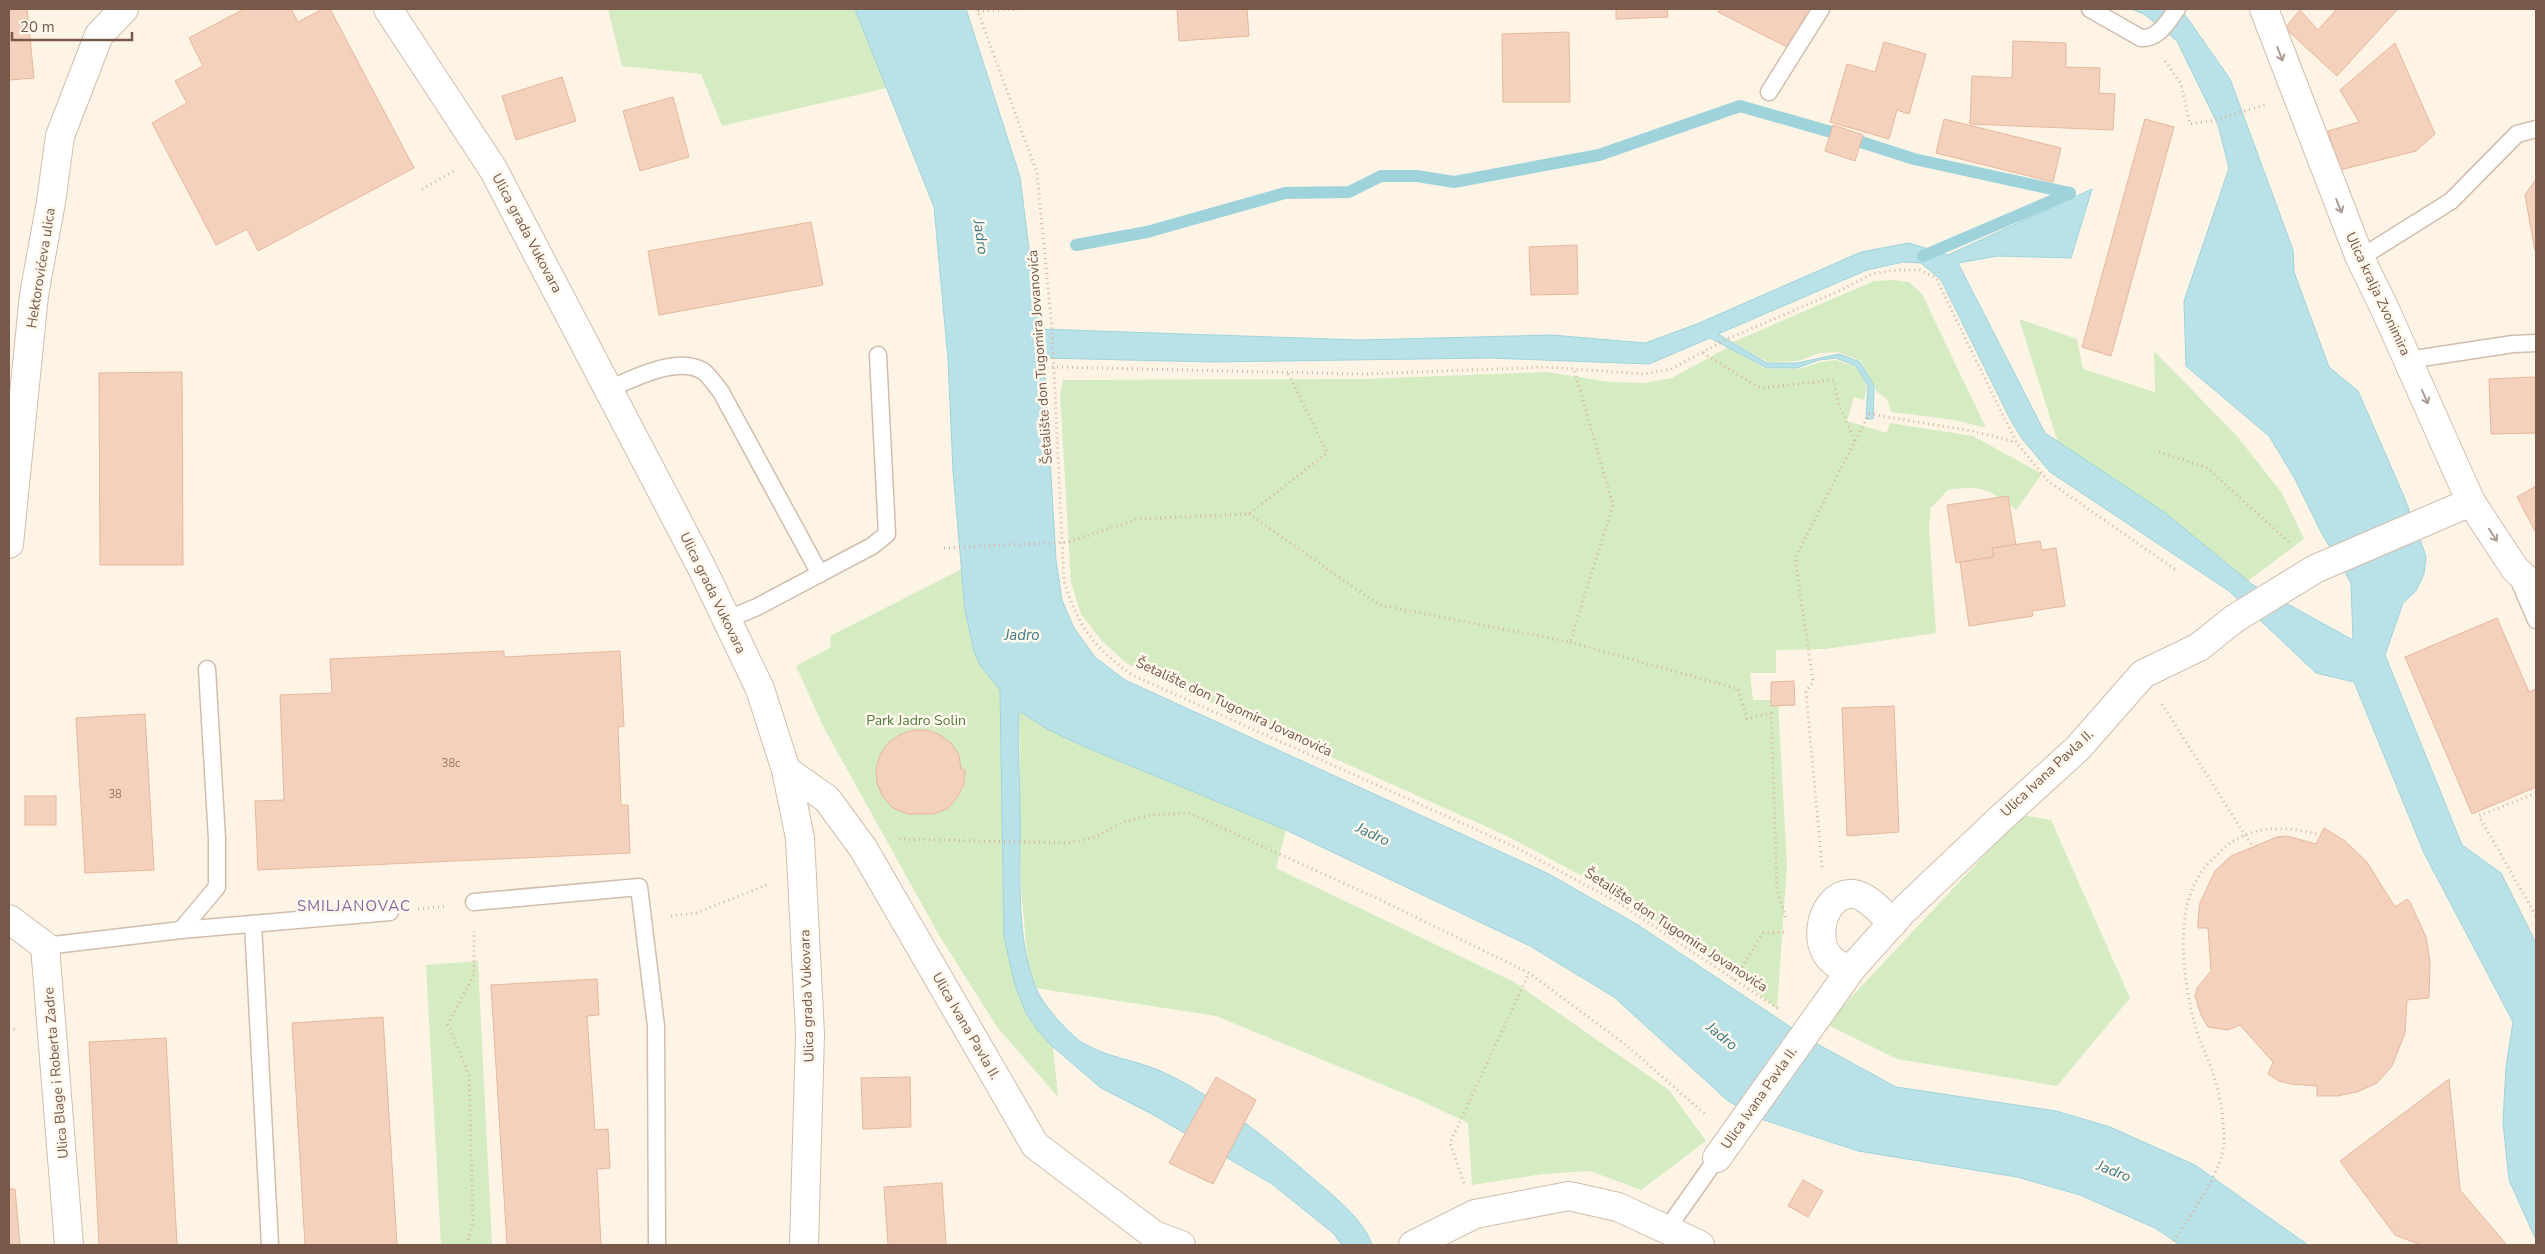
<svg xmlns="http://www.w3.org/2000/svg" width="2545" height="1254" font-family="'Nunito Sans',sans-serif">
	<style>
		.green { fill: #d5ecc3 }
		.water { fill: #b9e2e8; stroke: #9fd3db }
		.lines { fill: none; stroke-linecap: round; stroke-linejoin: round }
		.stream { stroke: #9fd3db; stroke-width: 12 }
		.building { fill: #f4d1bc; stroke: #e8b79b }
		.lane-casing { stroke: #d2bdad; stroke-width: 19 }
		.street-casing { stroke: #d2bdad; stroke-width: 30 }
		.path { stroke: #d9b49f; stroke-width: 3; stroke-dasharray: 1 4; stroke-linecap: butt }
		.lane { stroke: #fff; stroke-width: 16 }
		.street { stroke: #fff; stroke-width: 28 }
		.oneway { stroke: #ae9b92 }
		.labels { text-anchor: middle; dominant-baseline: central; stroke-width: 5; stroke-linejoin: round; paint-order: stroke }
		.number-label { font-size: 11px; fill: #977766 }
		.street-label { font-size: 14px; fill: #785949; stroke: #fff8ed }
		.park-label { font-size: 14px; fill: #50793d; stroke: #fff8ed }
		.water-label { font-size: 15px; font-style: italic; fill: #3f7b85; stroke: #fff8ed }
		.neighbourhood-label { font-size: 15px; letter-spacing: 1px; fill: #88649c; stroke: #fff8ed }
	</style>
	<rect width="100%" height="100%" fill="#fdf4e6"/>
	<g class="green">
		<path d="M608,9H855L887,88L722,126L701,74L622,66Z"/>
		<path d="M1893,280L1909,282L1922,294L1986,428L1955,420L1891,412L1887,399L1877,392L1861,361L1838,352L1819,353L1798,361L1768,362L1733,342L1874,281Z"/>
		<path d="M2019,319L2077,339L2083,369L2155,392L2154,351L2236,435L2282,493L2304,539L2245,583L2059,446Z"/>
		<path d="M1728,347L1766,369H1799L1820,362L1836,360L1856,367L1867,386L1864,400L1854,397L1847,421L1887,433L1890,423L1973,436L2042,474L2016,510C1988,489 1983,485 1948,490L1931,508L1929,527L1936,633L1825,649L1776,650V673H1750L1753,700H1778L1787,865L1777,1009L1740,978L1623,898L1507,836L1153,677L1126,663L1102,641L1081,614L1071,583L1060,394L1063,380L1363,379L1547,372L1610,382L1644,383L1672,378Z"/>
		<path d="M962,569L965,610L974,651L1000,690L1004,937L1015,985L1039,1032L1053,1047L1058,1097L997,1027L939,935L823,726L796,666L831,647L830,636Z"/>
		<path d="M1019,711L1047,729L1083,746L1286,830L1276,868L1514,982L1669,1090L1706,1141L1641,1190L1590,1171L1543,1174L1472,1185L1468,1123L1415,1098L1216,1016L1035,988L1028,964L1021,888Z"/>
		<path d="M2022,815L2051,820L2130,998L2057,1086L1897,1059L1826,1024Z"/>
		<path d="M478,961L492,1245H441L426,965Z"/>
	</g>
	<path class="water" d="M855,9H966L1020,177L1039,329L1360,340L1552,335L1645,343L1697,324L1861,252L1909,243L1948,255L2092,189L2071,258L1997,256L1958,263L2045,433L2164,512L2253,585L2353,640L2351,583L2321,532L2295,479L2269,436L2186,366L2184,301L2229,168L2218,125L2177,41L2144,14L2131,9H2181L2230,79L2293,250L2294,272L2329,367L2358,391L2405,499L2426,556L2424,574L2416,591L2403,603L2385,655L2462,845L2501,873L2536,943V1240L2509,1180L2503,1122L2506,1067L2513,1022L2424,853L2354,682L2316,673L2229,591L2050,472L2023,440L2011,421L1941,280L1921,263L1903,262L1867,270L1718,334L1767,363H1797L1839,354L1860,362L1874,386L1873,419H1866L1868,386L1856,366L1836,358L1819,360L1797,368H1767L1710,338L1649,364L1488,358L1213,362L1044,358L1056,560L1062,600L1074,628L1095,657L1125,680L1547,873L1638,925L1810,1040L1896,1087L2056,1111L2110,1127L2195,1165L2308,1245H2180L2155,1228L2080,1195L2017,1177L1858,1151L1761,1119L1728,1101L1614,997L1530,946L1286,830L1083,746L1047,729L1019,711C1017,745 1020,779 1020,813C1021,869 1015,933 1035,986C1040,1001 1067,1032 1080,1041C1104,1057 1132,1059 1158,1070C1204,1089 1263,1135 1301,1168C1323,1188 1363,1216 1372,1245H1342L1334,1234L1272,1184L1150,1113L1101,1088L1053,1047L1039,1032L1026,1013L1015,985L1004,937L1000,690L980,665L974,651L965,610L953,471L948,359L934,207Z"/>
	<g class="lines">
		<g class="stream">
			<path d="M1861,142L1914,159L2070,193"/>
			<path d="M1076,245L1147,232L1285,193L1349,192L1381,176H1417L1454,182L1599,155L1740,106L1831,132"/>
			<path d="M1923,256L2070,193"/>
		</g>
	</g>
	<g class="building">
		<path d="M9,9H27L34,78L9,80Z"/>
		<path d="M244,9H291L298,22L323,9H330L414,168L258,251L247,229L216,245L152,123L187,103L175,81L203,66L189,38Z"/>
		<path d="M1177,9H1247L1249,36L1179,41Z"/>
		<path d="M1616,9H1667L1668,17L1616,19Z"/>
		<path d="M1720,9H1808L1789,48L1718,12Z"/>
		<path d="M2337,9H2398L2337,76L2285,28L2300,10L2318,30Z"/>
		<path d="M1569,32L1570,102H1503L1502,34Z"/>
		<path d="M2013,41L2066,43V67L2100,68L2099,93L2115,94L2113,130L1970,124L1972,76L2012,78Z"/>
		<path d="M1884,42L1926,54L1909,114L1897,110L1889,139L1830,122L1847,64L1875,72Z"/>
		<path d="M2395,43L2435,134L2416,151L2340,170L2328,131L2359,122L2340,90Z"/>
		<path d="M562,77L576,121L516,140L502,96Z"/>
		<path d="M673,97L689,157L640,171L623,111Z"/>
		<path d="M1944,119L2061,148L2053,182L1936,153Z"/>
		<path d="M2145,119L2174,127L2111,356L2082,347Z"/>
		<path d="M1833,125L1863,135L1855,161L1825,151Z"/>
		<path d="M2536,179V251H2535L2525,195Z"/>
		<path d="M811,222L823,285L659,315L648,251Z"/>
		<path d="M1577,245L1578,294L1531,295L1529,247Z"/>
		<path d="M182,372L183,565H100L99,373Z"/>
		<path d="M2536,377V433L2491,434L2489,379Z"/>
		<path d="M2536,486V533L2517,497Z"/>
		<path d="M2008,496L2016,545L1992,548L1994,557L1956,563L1947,505Z"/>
		<path d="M2040,541L2042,550L2056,548L2065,606L2032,611L2033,616L1969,626L1960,562L1994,557L1992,548Z"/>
		<path d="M2497,618L2529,692L2536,689V787L2472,814L2405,657Z"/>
		<path d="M504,651V657L620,651L624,726L618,727L621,805H628L630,853L258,870L255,801L284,800L280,695L332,693L330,659Z"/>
		<path d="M1794,681L1795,705L1771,706V682Z"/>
		<path d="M1894,706L1899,832L1847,836L1842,708Z"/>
		<path d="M145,714L154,870L85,873L76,718Z"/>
		<path d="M913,730H927L940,735L951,743L959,755L961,769L965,770L964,784L957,798L947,809L934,814H908L893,808L883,797L877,783L876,769L880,755L888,743L899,735Z"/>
		<rect x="25" y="796" width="31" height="29"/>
		<path d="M2324,828L2345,841L2367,862L2395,907L2407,899L2410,902L2426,937L2430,962L2429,998L2407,1000L2405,1033L2392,1066L2377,1083L2357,1092L2337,1096H2317V1086L2291,1084L2279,1081L2268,1074L2273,1062L2240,1025L2228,1030L2208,1027L2201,1015L2195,996L2197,988L2211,971L2208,928H2198V920L2200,903L2215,871L2231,856L2277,837L2287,836L2316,844Z"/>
		<path d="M597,979L599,1015L587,1016L595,1130L608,1129L610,1168L597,1169L601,1245H507L491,985Z"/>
		<path d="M383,1017L397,1245H305L292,1023Z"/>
		<path d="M166,1038L177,1245H99L89,1042Z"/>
		<path d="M910,1077L911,1127L863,1129L861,1078Z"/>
		<path d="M1216,1077L1256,1100L1213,1184L1169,1163Z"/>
		<path d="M2449,1079L2460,1190L2507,1245H2421L2395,1235L2340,1161Z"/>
		<path d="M1803,1180L1823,1191L1808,1217L1788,1206Z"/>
		<path d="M942,1183L946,1245H888L884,1187Z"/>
		<path d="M9,1189H15L20,1245H9Z"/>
	</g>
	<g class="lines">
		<g class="lane-casing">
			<g id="lane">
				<path d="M2090,9L2141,38C2159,39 2167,22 2177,9"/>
				<path d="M1769,92L1821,9"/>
				<path d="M2360,258L2451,201L2517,134L2536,129"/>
				<path d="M2408,360L2513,344L2536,343"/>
				<path d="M609,389C632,379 678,355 703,371C709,375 716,386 721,392L820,574"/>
				<path d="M2518,578L2536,620"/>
				<path d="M728,619L757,607L872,546L887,534L878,355"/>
				<path d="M474,902L639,887L656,1026L657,1245"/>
				<path d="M253,924L270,1245"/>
				<path d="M181,930L217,887V839L207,669"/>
				<path d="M45,946L181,930L390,912"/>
				<path d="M1667,1229L1717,1158"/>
			</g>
		</g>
		<g class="street-casing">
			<g id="street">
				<path d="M388,9L493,169L702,568L760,689L786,770L800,838L810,1034L804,1245"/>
				<path d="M2264,9L2360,258L2384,307L2471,502L2515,569L2536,588"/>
				<path d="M9,544L34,295L51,202L60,136L99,35L124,9"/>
				<path d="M786,770L827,799L863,848L1035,1145L1154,1235L1181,1245"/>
				<path d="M9,919L45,946L69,1245"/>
				<path d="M1852,968C1805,965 1817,892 1853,894C1867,895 1883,914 1893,923"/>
				<path d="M1717,1158L1852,968L1903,911L1999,820L2078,748L2143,674L2199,647L2234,619L2315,569L2471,502"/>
				<path d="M1413,1245L1475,1214L1569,1196L1618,1207L1700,1245"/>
			</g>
		</g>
		<g class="path">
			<path d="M977,9L1037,173L1052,329L1064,581C1078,626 1093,647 1132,675L1515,847L1619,903L1780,1010"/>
			<path d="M978,11L1019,9"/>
			<path d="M2165,61L2181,84L2190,124L2211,121L2265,105"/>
			<path d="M422,189L454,171"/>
			<path d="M1703,353L1760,388L1834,380L1838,402L1855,441"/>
			<path d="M1052,367L1363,374L1546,367L1644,374L1671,369L1727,339L1837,292L1872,274L1897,270H1920L1936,278L2016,442L2048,481L2176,570"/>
			<path d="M2159,452L2206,467L2290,543"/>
			<path d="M1249,514L1379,605L1570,642L1613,505L1574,369"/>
			<path d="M944,548L1068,542L1138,519L1249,514L1327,453L1288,373"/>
			<path d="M1570,642L1738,689L1747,719L1771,713L1777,889L1786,919"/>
			<path d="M2162,704L2252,846"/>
			<path d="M2536,793L2479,816L2536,916"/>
			<path d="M899,839L1068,843L1093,838L1123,822L1153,815L1189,813L1385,902L1529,973L1627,1046L1706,1115"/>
			<path d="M1822,867L1806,692L1813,682L1795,558L1869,414L1972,431L2015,442"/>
			<path d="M418,909L447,906"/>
			<path d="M671,916L696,913L767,885"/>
			<path d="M1734,980L1763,933L1787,932"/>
			<path d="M9,1028L16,1030"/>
			<path d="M1464,1183L1450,1143L1529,973"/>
			<path d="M467,1245L473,1222L469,1075L448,1024L474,975V931"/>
			<path d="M2171,1245C2187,1220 2224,1170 2224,1142C2224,1118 2220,1093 2212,1071C2207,1055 2199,1041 2195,1025C2183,981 2173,909 2203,870C2207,864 2213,859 2218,854C2246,824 2284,825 2320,835"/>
		</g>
		<use href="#lane" class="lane"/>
		<use href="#street" class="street"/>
	</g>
	<defs><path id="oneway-shaft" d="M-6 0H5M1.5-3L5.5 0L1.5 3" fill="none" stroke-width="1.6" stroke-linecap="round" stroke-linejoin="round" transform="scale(1.25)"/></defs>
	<g class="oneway">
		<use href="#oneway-shaft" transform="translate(2280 54) rotate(69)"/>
		<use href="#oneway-shaft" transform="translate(2339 206) rotate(68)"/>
		<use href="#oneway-shaft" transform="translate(2425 397) rotate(66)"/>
		<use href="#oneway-shaft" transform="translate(2493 535) rotate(57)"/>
	</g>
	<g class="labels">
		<g class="number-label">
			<text x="451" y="763">38c</text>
			<text x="115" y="794">38</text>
		</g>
		<g class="street-label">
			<text transform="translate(527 233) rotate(62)">Ulica grada Vukovara</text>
			<text transform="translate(41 268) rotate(-81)">Hektorovićeva ulica</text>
			<text transform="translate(2378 294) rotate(65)">Ulica kralja Zvonimira</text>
			<text transform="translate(1040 357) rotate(-94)">Šetalište don Tugomira Jovanovića</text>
			<text transform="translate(713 593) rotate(64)">Ulica grada Vukovara</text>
			<text transform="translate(1234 707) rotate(25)">Šetalište don Tugomira Jovanovića</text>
			<text transform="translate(2047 773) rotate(-43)">Ulica Ivana Pavla II.</text>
			<text transform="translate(1676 930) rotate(33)">Šetalište don Tugomira Jovanovića</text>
			<text transform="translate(807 996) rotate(-92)">Ulica grada Vukovara</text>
			<text transform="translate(966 1026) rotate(60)">Ulica Ivana Pavla II.</text>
			<text transform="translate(56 1073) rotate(-95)">Ulica Blage i Roberta Zadre</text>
			<text transform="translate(1759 1098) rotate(-55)">Ulica Ivana Pavla II.</text>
		</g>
		<g class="park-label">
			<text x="916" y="720">Park Jadro Solin</text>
		</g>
		<g class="water-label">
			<text transform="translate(981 237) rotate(82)">Jadro</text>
			<text x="1022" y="635">Jadro</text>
			<text transform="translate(1373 834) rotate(25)">Jadro</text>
			<text transform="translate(1722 1036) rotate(39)">Jadro</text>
			<text transform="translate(2114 1171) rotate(21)">Jadro</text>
		</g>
		<g class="neighbourhood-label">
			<text x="354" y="906">SMILJANOVAC</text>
		</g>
	</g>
	<rect width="2545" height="1254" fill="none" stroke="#785949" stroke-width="20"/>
	<path d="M12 32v8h120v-8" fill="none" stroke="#785949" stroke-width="2.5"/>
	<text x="20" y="32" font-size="15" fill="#785949" stroke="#fff8ed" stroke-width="4" paint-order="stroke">20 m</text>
</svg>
